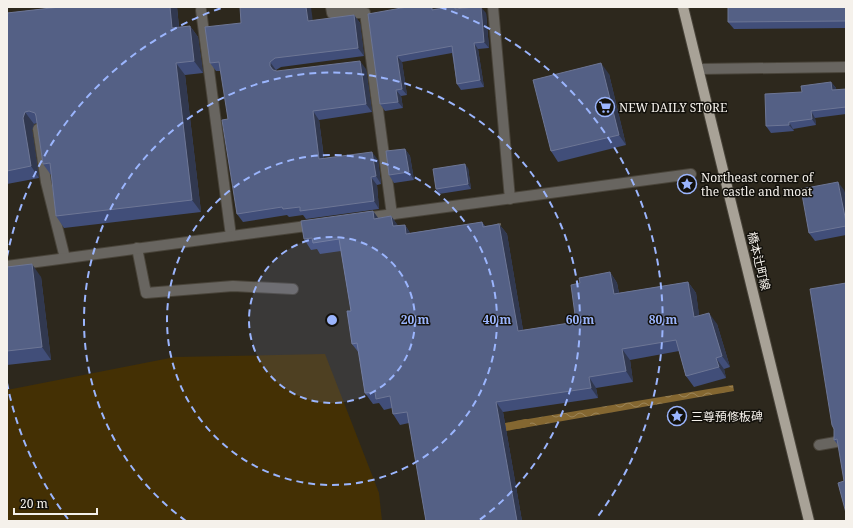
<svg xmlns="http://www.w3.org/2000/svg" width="853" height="528" font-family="'Noto Serif','Noto Sans JP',serif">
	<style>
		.grass { fill: #443004 }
		.water { fill: url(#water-waves) }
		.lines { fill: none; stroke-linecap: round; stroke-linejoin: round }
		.stream { stroke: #846731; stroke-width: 8 }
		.minor-casing { stroke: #49443a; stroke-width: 12 }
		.major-casing { stroke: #49443a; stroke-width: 12 }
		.path { stroke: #6c685e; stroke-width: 2.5; stroke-dasharray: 4 2; stroke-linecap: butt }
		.minor { stroke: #686560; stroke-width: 10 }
		.major { stroke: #a8a297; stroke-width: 10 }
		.wall { fill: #414e79 }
		.shaded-wall { fill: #31384f }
		.building { fill: #546085; stroke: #6d7695 }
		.ring { fill: none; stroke: #9bb5fd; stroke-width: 2; stroke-dasharray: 7 5 }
		.labels { text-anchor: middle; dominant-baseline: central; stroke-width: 3; stroke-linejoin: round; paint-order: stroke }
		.poi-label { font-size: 12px; fill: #f5f1eb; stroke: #13110c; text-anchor: start }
		.street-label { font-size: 12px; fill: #f5f1eb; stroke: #13110c }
		.centre { fill: #9bb5fd; stroke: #13110c; stroke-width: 2 }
		.ring-label { font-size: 12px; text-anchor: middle; font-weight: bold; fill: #9bb5fd; stroke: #13110c; stroke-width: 3; stroke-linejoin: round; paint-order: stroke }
	</style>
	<defs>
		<pattern id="water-waves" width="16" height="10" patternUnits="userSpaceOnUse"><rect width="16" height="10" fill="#846731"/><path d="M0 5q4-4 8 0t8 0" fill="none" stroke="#9c8559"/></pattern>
	</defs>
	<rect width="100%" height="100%" fill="#2d281d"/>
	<path class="grass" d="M325,354L379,493L382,521H7V390L175,357Z"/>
	<path class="water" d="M733,385L734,391L517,429L516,421Z"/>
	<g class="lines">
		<path class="stream" d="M496,429L526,423"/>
		<g class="minor-casing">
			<g id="minor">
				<path d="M331,7L332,13H365L392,215"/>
				<path d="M493,7L510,199"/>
				<path d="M201,10L231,236"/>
				<path d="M699,69L846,67"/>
				<path d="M38,129L46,182L65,258"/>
				<path d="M364,218L691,174"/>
				<path d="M137,248L146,293L233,286L293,289"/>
				<path d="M7,266L314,225"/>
				<path d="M819,445L836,442"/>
			</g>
		</g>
		<g class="major-casing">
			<path id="major" d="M683,7L809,521"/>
		</g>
		<path class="path" d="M497,225L502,224"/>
		<use href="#minor" class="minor"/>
		<use href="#major" class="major"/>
	</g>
	<g class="wall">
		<path d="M60,7H177L179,27L190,26L198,37L203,73L185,75L201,212L64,228L56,216L51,175L43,164L37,123L34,124L32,130L39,178L7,184V13Z"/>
		<path d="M456,7L457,9L486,13L489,48L478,49L484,87L461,90L457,84L452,53L402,62L407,95L401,96L403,108L385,111L380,104L368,14Z"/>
		<path d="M846,7V28L734,29L728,22Z"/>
		<path d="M354,15L360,23L364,56L281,67L276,70V71L366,69L372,112L319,120L324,158L378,160L381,184L377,185L379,209L306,219L303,215L289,217L287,215L243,222L237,214L228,119L221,71H216L210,63L241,23L313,21Z"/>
		<path d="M609,74L626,145L558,162L551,151Z"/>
		<path d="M831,82L836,88V90L846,89V114L815,118L816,125L793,129L794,131L771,133L766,126Z"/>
		<path d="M405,149L410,156L414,180L394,183L389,175Z"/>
		<path d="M468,168L471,189L439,194L436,189Z"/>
		<path d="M844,190L846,201V235L815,241L809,233Z"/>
		<path d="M373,211L378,218L391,216L398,226L405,225L410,233L482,222L485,226L499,224L507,234L523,330L576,322L580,283L610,272L617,283L619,293L688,282L696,293L699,316L717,324L730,367L724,369L726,378L694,387L686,376L679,351L630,360L633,382L596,388L598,398L503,412L522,521H426L409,423L400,425L393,414L392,408L384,410L379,403L373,404L365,393L359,353L352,344L351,311L341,251L320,254L317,249L311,250L304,239Z"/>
		<path d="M7,267L41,277L51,360L7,365Z"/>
		<path d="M846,283L838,445L834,440Z"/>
	</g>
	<g class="shaded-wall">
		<path d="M170,7H177L180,39L172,28Z"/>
		<path d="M306,7H311L314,30L308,21Z"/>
		<path d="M481,7L486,13L489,48L484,42Z"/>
		<path d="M354,15L360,23L364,56L358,48Z"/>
		<path d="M190,26L198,37L203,73L194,61Z"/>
		<path d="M474,43L478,49L484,87L480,80Z"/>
		<path d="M397,56L402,62L407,95L402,89Z"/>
		<path d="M360,61L366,69L372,112L366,104Z"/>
		<path d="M270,62L276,70V74L270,66Z"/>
		<path d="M176,63L185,75L201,212L192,200Z"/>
		<path d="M601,63L609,74L626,145L619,135Z"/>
		<path d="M831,82L836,88L837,97L832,90Z"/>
		<path d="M396,90L401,96L403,108L398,102Z"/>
		<path d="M313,111L319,120L325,167L319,159Z"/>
		<path d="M811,111L815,118L816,125L812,119Z"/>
		<path d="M25,112L34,124L32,130L39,178L31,166L23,118Z"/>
		<path d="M789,122L793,129L794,131L789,125Z"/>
		<path d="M405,149L410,156L414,180L409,172Z"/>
		<path d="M372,152L378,160L381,184L376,176Z"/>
		<path d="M465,164L468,168L471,189L468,184Z"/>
		<path d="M371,177L377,185L379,209L374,201Z"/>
		<path d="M838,182L844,190L846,201V222Z"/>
		<path d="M373,211L381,222L374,219Z"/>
		<path d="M391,216L399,227L393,226Z"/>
		<path d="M499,224L507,234L525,342L518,331Z"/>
		<path d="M405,225L412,236L406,234Z"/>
		<path d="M32,264L41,277L51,360L42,347Z"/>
		<path d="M610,272L617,283L621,304L614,294Z"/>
		<path d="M688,282L696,293L701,328L694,317Z"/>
		<path d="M709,313L717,324L730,367L722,356Z"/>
		<path d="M622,349L630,360L633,382L626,371Z"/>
		<path d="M716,358L724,369L726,378L719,367Z"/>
		<path d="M589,377L596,388L598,398L591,388Z"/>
		<path d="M496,402L503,412L522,521H517Z"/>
	</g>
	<g class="building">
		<path d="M60,7H170L172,28L190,26L194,61L176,63L192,200L56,216L50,163L43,164L36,116L35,113L29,111L25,112L23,118L31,166L7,171V13Z"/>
		<path d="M240,7H306L308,21L354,15L358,48L275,58L270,62V66L273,70L277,71L360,61L366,104L313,111L319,159L372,152L376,176L371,177L374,201L300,211V207L283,209L282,207L237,214L222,120L228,119L219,62L210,63L205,27L241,23Z"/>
		<path d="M407,7H432V10L449,7H455V9L474,7H481L484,42L474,43L480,80L457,84L452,46L397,56L402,89L396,90L398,102L380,104L368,14Z"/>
		<path d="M728,7H846V21L728,22Z"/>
		<path d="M601,63L619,135L551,151L533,80Z"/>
		<path d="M831,82L832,90L846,89V107L811,111L812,119L789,122V125L766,126L765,94L802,92L801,86Z"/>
		<path d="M405,149L409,172L389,175L386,151Z"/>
		<path d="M465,164L468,184L436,189L433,169Z"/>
		<path d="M838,182L846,222V226L809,233L801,189Z"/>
		<path d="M373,211L374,219L391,216L393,226L405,225L406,234L482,222L483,227L499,224L518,331L576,322L571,285L580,283L579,278L610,272L614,294L688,282L694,317L709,313L722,356L716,358L719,367L686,376L676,340L622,349L626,371L589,377L591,388L496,402L517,521H426L407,412L393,414L390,396L376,399L375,392L365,393L357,343L352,344L347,311H351L339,239L313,243L312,238L304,239L301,221Z"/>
		<path d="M32,264L42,347L7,351V267Z"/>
		<path d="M846,283V513L838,483L844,481L837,439L834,440V429L832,425L810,289Z"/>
	</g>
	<circle cx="332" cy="320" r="83" fill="#9bb5fd" fill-opacity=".12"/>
	<g class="ring">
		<circle cx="332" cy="320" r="83"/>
		<circle cx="332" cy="320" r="165"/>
		<path d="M186 521A248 248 0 1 1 478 521"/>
		<path d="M68 519A331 331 0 0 1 7 383M7 257A331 331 0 0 1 224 7M440 7A331 331 0 0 1 596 519"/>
	</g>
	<defs>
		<g id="supermarket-ring" transform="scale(1)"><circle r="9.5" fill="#13110c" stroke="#9bb5fd" stroke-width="1.5"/><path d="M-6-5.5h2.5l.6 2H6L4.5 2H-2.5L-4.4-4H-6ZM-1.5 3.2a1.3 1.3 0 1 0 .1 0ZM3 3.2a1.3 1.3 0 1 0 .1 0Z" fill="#9bb5fd"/></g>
		<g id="sight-ring" transform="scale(1)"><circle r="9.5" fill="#13110c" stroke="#9bb5fd" stroke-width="1.5"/><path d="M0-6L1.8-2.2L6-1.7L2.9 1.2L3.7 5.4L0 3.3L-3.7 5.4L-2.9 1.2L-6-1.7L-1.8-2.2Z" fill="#9bb5fd"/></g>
	</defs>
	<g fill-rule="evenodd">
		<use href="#supermarket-ring" x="605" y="107"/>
		<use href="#sight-ring" x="687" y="184"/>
		<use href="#sight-ring" x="677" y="416"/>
	</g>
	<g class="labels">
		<g class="poi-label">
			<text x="619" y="107">NEW DAILY STORE</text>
			<text x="701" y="177">Northeast corner of<tspan x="701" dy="14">the castle and moat</tspan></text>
			<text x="691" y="416">三尊預修板碑</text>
		</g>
		<g class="street-label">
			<text transform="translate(759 261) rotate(76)">橋本辻町線</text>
		</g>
	</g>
	<circle cx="332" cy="320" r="6" class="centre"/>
	<g class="ring-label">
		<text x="415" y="324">20 m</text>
		<text x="497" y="324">40 m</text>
		<text x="580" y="324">60 m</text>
		<text x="663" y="324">80 m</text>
	</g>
	<rect width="853" height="528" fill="none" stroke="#f5f1eb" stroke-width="16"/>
	<path d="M14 508v6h83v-6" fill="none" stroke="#f5f1eb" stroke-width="2"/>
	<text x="20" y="508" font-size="12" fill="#f5f1eb" stroke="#13110c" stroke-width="3" paint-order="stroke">20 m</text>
</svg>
